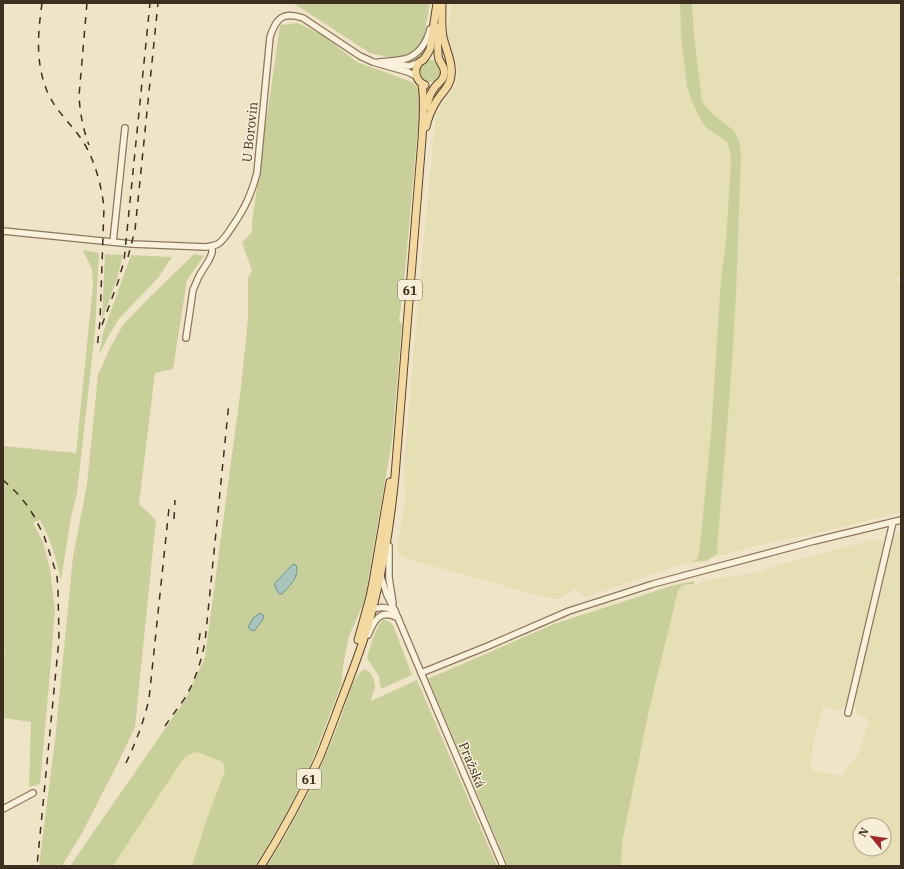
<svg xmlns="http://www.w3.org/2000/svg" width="904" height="869" font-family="'IBM Plex Serif',serif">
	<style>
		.farmland { fill: #e6deb5; fill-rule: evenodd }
		.green { fill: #c9cf9b }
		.water { fill: #a9c4bc; stroke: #6f938a }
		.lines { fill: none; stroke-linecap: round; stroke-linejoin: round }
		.minor-casing { stroke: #8d765c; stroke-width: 8 }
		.major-casing { stroke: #5b4430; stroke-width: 9 }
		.minor { stroke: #faf1dc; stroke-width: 5.5 }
		.major { stroke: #f3d9a0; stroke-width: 7 }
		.rail { stroke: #3d2e20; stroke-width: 1.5; stroke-dasharray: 7 7; stroke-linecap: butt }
		.labels { text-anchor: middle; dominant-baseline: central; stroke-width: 3; stroke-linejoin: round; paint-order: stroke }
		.shield { fill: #f7eed8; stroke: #756857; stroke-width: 1 }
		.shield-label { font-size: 12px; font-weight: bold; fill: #3d2e20 }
		.street-label { font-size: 13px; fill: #3d2e20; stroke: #f7eed8 }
	</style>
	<rect width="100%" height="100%" fill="#f0e4c8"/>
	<g class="farmland">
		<path d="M451,3H680L681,35L687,87L692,102L702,122L718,136L726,141L730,147L731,160L729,203L726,242L721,278L711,434L709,450L708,465L699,554L697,559L691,562L670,568L589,596H584L575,589L558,599L545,597L515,589L422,563L404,557L398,554L397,552L405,498L404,488V464L423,247L436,114L457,83L458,70L454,55L448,43L447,36Z"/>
		<path d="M692,3H901V278L897,277L894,280L897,282H901V512L827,531L763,544L725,555L718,554L717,550L736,295L741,157L739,139L736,133L733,130L711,112L705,105L702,101L694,36Z"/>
		<path d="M901,532V866H621L622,843L649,710L678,591L680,587L683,585L697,584L718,578L761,572L768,568L875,539L884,542L885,546L848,706L841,709L840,711L823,707L813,745L811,769L820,772L843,776L846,769L855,759L859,752L866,729L869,723L866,718L856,713L855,696L859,677L891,538L896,533ZM860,825H884V849H860Z"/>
		<path d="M197,752L220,760L224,764L225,769V773L206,821L192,866H113L183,759L188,755Z"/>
	</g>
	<g class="green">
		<path d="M293,3H430L423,42L415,51L401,58H392L370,53Z"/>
		<path d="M680,3H692L694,36L702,101C709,113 722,121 733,130C740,138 740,146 741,157L736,295L731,377L717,550L718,554L706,561L691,562L697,559L699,554L708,465L709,450L711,434L721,278L726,242L731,160L730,151L728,144L726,141L707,128L702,122L692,102L687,87L681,35Z"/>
		<path d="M298,23L324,36L357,62L412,82L420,90C420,118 416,145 414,172C409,222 406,272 399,321L402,324L392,441L373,551L365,600L349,636L344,660L341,685L315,754L301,784L286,814L269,843L255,866H192L206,821L225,771L224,765L221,761L197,752L188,755L183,759L113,866H70L187,697L205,657L241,387L248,319V278L252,271L242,242L252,232V222L280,25Z"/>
		<path d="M427,44H428C427,47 426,51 425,53C420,59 411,63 405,63C413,57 421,54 427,44Z"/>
		<circle cx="431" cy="71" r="11"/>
		<path d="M83,250L99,253L95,331L77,493L71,517L61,580C56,559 51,539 40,520L33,523L43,542L50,569L55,610L50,673L40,784L29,787L31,722L3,718V661L5,653H3V446L76,453L93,285L92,269Z"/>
		<path d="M105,254L123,255L117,279L102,320Z"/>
		<path d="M194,254L204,256L187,280L173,369L155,373L139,504L156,520L135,727L119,761L82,833L62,866H39L55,740L73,557L87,484L98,375L109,350L123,325L145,302Z"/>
		<path d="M131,255L172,257L158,278L136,301L118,320L108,337L99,355L103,333Z"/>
		<path d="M694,581V584C686,585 682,583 678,591L649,710L622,843L621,866H508L428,678L444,672L554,624L671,586Z"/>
		<path d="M383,620C388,620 390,622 393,625L412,675L383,688L380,687L379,676L367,658C371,645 374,630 383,620Z"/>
		<path d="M364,669C372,672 375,680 375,688C374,692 371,697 371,701L417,680L497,866H267C298,817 323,766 343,712C347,701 354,674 364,669Z"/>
	</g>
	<g class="water">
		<path d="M294,564L296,565C300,577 290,585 282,594H279L275,587V583L292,565Z"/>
		<path d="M260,613L263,615L264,618L254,631L251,630L248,627L254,617Z"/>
	</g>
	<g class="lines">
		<g class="minor-casing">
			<g id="minor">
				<path d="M379,62C388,61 397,61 405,59C419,55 427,42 430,29"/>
				<path d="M389,63L409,66L420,62"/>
				<path d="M3,231L132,244L206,247C210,246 214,246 218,244C224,240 228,233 232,227C245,208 251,195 257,173L270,37C276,18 283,11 303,18L360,56L373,62L408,72L416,76"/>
				<path d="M113,242L125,128"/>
				<path d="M186,338L193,290L199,276L209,260L212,253V246"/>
				<path d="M389,546V578L393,603"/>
				<path d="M381,577L387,595L395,611L503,866"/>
				<path d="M371,610C380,606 386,607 395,611"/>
				<path d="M368,635C374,620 381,608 398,618"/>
				<path d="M421,673L488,646L569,611L653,584L814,541L901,520"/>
				<path d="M848,713L893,522"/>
				<path d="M3,809L33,793"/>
			</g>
		</g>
		<g class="major-casing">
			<g id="major">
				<path d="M425,85C417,82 413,72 418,64C421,60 420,62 423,60C426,57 428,53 430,49L437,3"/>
				<path d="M427,107C428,100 430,93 435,87C438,83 443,81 444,75C446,69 442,66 440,61C438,59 438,54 438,52C437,43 438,35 439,27"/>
				<path d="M426,127C428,118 431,110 436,102C441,93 450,87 451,76C453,63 446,50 443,37C441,26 442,15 442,3"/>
				<path d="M358,640L370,597L373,582L390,482"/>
				<path d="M261,866C283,831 303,794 320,756C329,734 337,711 346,688C357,659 368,630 375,599C385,559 391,517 395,476L422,139C423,121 425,102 422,84"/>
			</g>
		</g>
		<use href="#minor" class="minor"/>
		<use href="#major" class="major"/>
		<g class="rail">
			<path d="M42,3C38,33 35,61 47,91C56,112 70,122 82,140C95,160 101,184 104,207L100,321L97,349"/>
			<path d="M87,3L79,96C80,113 83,129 89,145"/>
			<path d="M128,257L135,230L158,3"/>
			<path d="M102,325L118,282L124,261L150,3"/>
			<path d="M3,480L17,493L26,504L34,516L44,536L53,563L57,576L58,589L59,639L37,866"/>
			<path d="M174,519L175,500"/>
			<path d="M197,654L201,627"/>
			<path d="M165,726C171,717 178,708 185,698C195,681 201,662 205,642L229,402"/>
			<path d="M126,763C136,742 144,721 149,699L169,508"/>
		</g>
	</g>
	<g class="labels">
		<g class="shield">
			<rect x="398" y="280" width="24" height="20" rx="3"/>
			<rect x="297" y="769" width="24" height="20" rx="3"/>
		</g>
		<g class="shield-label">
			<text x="410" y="290">61</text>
			<text x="309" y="779">61</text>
		</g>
		<g class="street-label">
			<text transform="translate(250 132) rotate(-84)">U Borovin</text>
			<text transform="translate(472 765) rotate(67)">Pražská</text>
		</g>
	</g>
	<rect width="904" height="869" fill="none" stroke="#3d2e20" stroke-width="8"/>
	<g transform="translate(872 837) rotate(299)"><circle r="19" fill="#f7eed8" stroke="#ada18e"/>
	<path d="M0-3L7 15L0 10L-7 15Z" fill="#9e2a2b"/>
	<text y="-6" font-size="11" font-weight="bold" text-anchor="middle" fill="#3d2e20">N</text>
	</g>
</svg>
